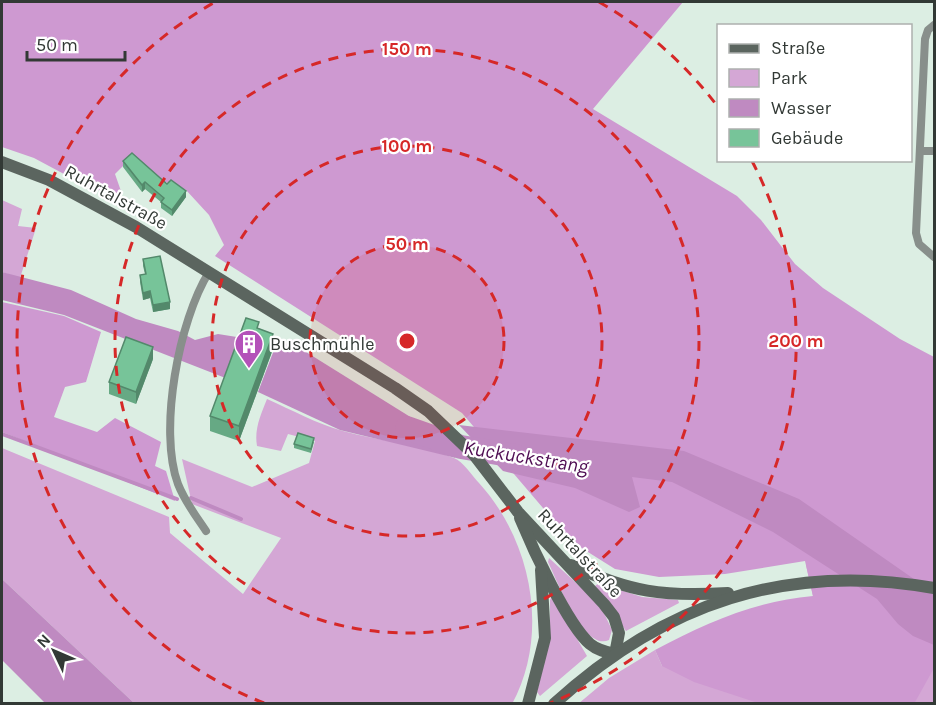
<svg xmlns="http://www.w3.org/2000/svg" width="936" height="705" font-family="Karla,sans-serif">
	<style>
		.green { fill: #d4a7d5 }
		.forest { fill: #ce99d1 }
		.water { fill: #bf8ac1 }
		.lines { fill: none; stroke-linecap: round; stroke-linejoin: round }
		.stream { stroke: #bf8ac1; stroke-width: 4 }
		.river { stroke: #bf8ac1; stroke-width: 24 }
		.service { stroke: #888f8b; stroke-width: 8 }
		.secondary { stroke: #5b655f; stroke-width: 12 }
		.wall { fill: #66a984 }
		.shaded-wall { fill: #53896b }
		.building { fill: #77c499; stroke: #53896b; stroke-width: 1.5 }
		.ring { fill: none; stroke: #d62828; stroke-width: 3; stroke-dasharray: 10 8 }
		.labels { text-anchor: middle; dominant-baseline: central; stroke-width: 4.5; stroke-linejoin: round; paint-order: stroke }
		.street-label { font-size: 18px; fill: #323935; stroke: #fff }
		.poi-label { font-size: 18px; fill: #323935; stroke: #fff; text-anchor: start }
		.water-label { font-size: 20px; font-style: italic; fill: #4e0c52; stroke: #fff }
		.centre { fill: #d62828; stroke: #fff; stroke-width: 3 }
		.ring-label { font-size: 18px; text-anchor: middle; font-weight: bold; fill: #d62828; stroke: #fff; stroke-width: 4.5; stroke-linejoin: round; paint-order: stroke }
	</style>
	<rect width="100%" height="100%" fill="#dceee3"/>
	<g class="green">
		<path d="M2,200L22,209L18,226L36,228L20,278L2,272Z"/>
		<path d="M267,399C292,410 317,424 343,431C379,441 419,444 454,458C463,461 472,476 479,483C532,541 550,634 512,704L134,703L2,579V448L169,517L170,533L243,594L281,538L192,504L182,459L252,487L309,463L315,441L288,434L281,451L257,446C254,429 261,414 267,399Z"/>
		<path d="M549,558L586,592L603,611L612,630L609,640C584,652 557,580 548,562Z"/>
		<path d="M806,565L934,588V703L578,704L609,678L655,650L662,666L818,619Z"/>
		<path d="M599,583L642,597L678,600L679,603L626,631L595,586Z"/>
		<path d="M552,596L587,656L540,696L537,692L550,638V600Z"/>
	</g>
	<g class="forest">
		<path d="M2,2H683L593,109L737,196L761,220L795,264L823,288L900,339L934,357V668L914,704L758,703L694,682L662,666L655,650C706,623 755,601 813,596L805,561L725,574L659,577L615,569L572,542L462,413L215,256L224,245L209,215L186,190L170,183L158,181L134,155L115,174L122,194L92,189L34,158L2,147Z"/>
		<path d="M2,302L64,316L101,332L86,382L65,387L54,417L97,432L115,418L161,442L155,466L166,471L175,501L2,432Z"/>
	</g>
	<g class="water">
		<path d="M2,272L71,290L136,319L178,331L195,340L218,334L243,338L228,379L64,315L2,300Z"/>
		<path d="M290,342L412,418L456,458L340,430L258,392L274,350Z"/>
		<path d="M459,425L684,451L799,499L934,593V645L913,636L898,624L877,599L773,532L672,482L632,477L640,507L629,512L575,488L503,471Z"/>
		<path d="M2,579L134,703H45L2,660Z"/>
	</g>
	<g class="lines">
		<g class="stream">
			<path d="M2,434L177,499"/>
			<path d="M191,498L241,519"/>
		</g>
		<path class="river" d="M407,428L461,447L515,456"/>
		<g class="service">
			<path d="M934,25L928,30L925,39L916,233L919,244L934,257"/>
			<path d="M921,151H934"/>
			<path d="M206,531C196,516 185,502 178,484C158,430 179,320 209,272"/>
		</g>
		<g class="secondary">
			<path d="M2,162L49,180L136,227L395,388L428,411L475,456L518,512L604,604L614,617L619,633L615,654"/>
			<path d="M520,518C532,547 567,624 590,644C597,650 606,652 615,654"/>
			<path d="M571,565C630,592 663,597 728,593"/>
			<path d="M528,704L545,638L541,570"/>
			<path d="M554,704C664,603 787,562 934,588"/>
		</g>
	</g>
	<g class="wall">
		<path d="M123,161L167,184L186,197L172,216L161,208V202L145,189L142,192L123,167Z"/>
		<path d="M143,259L170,309L153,312L150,298L143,300L140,282V275L145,274L143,266Z"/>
		<path d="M259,329L273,349L239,441L210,431V416Z"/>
		<path d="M153,359L136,404L109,394V382Z"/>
		<path d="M314,442L311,453L294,448V444Z"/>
	</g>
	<g class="shaded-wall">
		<path d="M145,182V189L142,192V185Z"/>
		<path d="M186,191V197L172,216V210Z"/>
		<path d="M150,291V298L143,300V293Z"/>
		<path d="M170,302V309L153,312V305Z"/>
		<path d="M273,334V349L239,441V426Z"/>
		<path d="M153,347V359L136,404V392Z"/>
	</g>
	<g class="building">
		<path d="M132,153L167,184L171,180L186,191L172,210L161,202L164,198L145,182L142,185L123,161Z"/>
		<path d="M160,256L170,302L153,305L150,291L143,293L140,275L146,274L143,259Z"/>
		<path d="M246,318L259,322L257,328L273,334L239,426L210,416Z"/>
		<path d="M126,337L153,347L136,392L109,382Z"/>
		<path d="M298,433L314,438L311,449L294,444Z"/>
	</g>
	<circle cx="407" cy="341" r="97" fill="#d62828" fill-opacity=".12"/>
	<g class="ring">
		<circle cx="407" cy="341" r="97"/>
		<circle cx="407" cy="341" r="195"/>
		<circle cx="407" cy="341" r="292"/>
		<path d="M264 703A389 389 0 0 1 215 2M599 2A389 389 0 0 1 718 107M752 161A389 389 0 0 1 550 703"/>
	</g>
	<defs>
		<g id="building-pin" transform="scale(1.5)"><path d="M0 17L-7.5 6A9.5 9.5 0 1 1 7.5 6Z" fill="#b452b9" stroke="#fff"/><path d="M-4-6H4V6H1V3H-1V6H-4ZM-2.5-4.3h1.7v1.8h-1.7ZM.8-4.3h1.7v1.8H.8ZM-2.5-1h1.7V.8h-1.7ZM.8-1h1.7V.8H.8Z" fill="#fff"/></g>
	</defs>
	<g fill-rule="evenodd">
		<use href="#building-pin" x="249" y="344"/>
	</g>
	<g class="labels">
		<g class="street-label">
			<text transform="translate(116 197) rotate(29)">Ruhrtalstraße</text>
			<text transform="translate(580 553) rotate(47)">Ruhrtalstraße</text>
		</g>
		<g class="poi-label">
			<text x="270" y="344">Buschmühle</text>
		</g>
		<g class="water-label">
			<text transform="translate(526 457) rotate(9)">Kuckuckstrang</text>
		</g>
	</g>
	<circle cx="407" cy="341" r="9" class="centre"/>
	<g class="ring-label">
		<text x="407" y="55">150 m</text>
		<text x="407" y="152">100 m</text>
		<text x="407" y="250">50 m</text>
		<text x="796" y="347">200 m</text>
	</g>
	<rect width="936" height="705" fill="none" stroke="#323935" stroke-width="6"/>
	<rect x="717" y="24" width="195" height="138" fill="#ffffff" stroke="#adb0ae" stroke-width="1.5"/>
	<rect x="729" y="44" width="30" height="9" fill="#5b655f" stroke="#adb0ae" stroke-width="1.5"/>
	<text x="771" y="54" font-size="18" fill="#323935">Straße</text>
	<rect x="729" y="69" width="30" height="18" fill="#d4a7d5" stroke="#adb0ae" stroke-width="1.5"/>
	<text x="771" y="84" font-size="18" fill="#323935">Park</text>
	<rect x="729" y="99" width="30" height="18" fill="#bf8ac1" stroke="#adb0ae" stroke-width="1.5"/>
	<text x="771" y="114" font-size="18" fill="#323935">Wasser</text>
	<rect x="729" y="129" width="30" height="18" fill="#77c499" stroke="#adb0ae" stroke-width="1.5"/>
	<text x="771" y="144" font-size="18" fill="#323935">Gebäude</text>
	<g transform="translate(54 651) rotate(314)" stroke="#ffffff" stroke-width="4.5" paint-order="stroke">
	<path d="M0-4.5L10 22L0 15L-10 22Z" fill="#323935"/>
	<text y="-9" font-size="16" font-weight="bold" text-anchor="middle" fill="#323935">N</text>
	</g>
	<path d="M27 51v9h98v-9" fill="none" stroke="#323935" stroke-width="3"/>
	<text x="36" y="51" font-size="18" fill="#323935" stroke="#ffffff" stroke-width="4.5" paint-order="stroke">50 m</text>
</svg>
